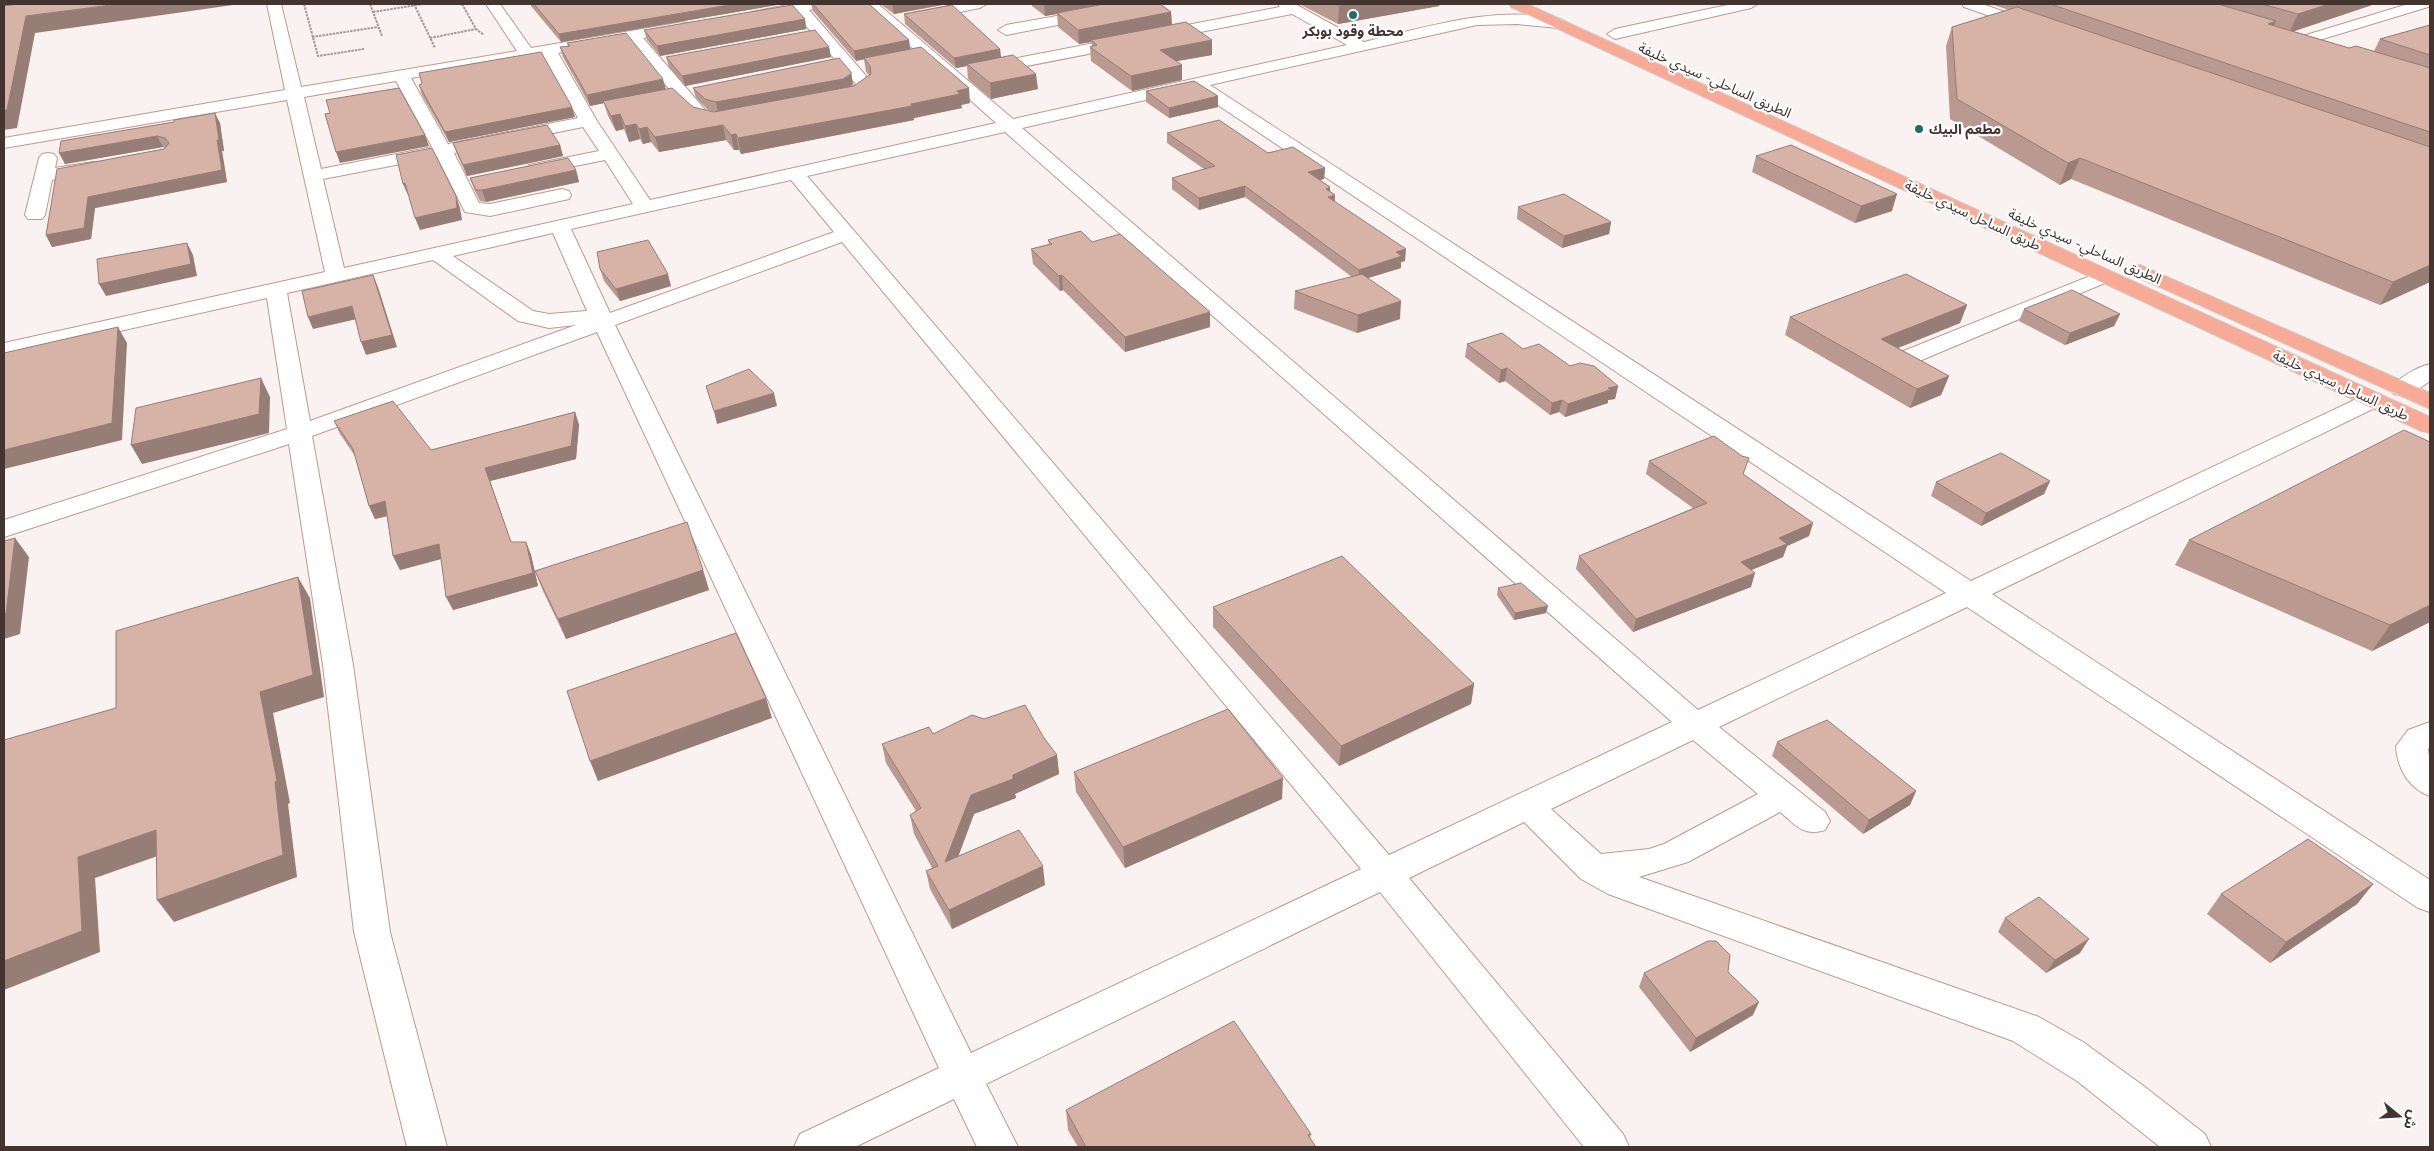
<svg xmlns="http://www.w3.org/2000/svg" width="2434" height="1151" font-family="'Space Grotesk','Noto Sans Arabic',sans-serif">
	<style>
		.lines { fill: none; stroke-linecap: round; stroke-linejoin: round }
		.minor-casing { stroke: #be998f; stroke-width: 2 }
		.highway-casing { stroke: #d2cecd; stroke-width: 2 }
		.path { stroke: #a39895; stroke-width: 2; stroke-dasharray: 2.5 1; stroke-linecap: butt }
		.minor { fill: #fff; fill-rule: evenodd }
		.highway { fill: #f7aa96; fill-rule: evenodd }
		.wall { fill: #b99990 }
		.shaded-wall { fill: #967d75 }
		.building { fill: #d7b2a7; stroke: #967d75 }
		.poi-dot { fill: #226c64; stroke: #fff; stroke-width: 2 }
		.labels { text-anchor: middle; dominant-baseline: central; stroke-width: 4.5; stroke-linejoin: round; paint-order: stroke }
		.far-poi-label { font-size: 14px; font-weight: bold; fill: #433430; stroke: #fff }
		.far-street-label { font-size: 14px; fill: #433430; stroke: #fff }
	</style>
	<rect width="100%" height="100%" fill="#faf2f0"/>
	<g class="lines">
		<g class="minor-casing">
			<g id="minor">
				<path d="M267,4H281L301,87L517,51L486,4H500L531,48L683,22L688,24L691,27L688,30L643,38L707,112L727,116L730,120L727,124L712,125L695,120L629,41L558,53L597,121L650,200L996,123L863,4H878L1013,119L1347,45L1292,14L986,74L980,72L978,69L980,66L986,64L1280,7L1278,4H1295L1364,42C1427,27 1498,4 1563,20L1566,23L1558,28L1517,24L1477,25L1210,85L1971,581L2365,395L2373,393L2381,395L2385,400L2381,405L1992,594L2430,880V912L2418,908L1967,607L1719,727L1825,812L1830,821L1825,830C1803,837 1796,825 1780,812L1688,862L1639,877L2039,1017L2083,1042L2145,1087L2205,1134L2211,1147H2160L2077,1081L2013,1041L1608,894L1581,879L1524,822L1409,878L1623,1134L1629,1147H1584L1380,892L986,1084L1018,1147H977L954,1099L855,1147H794L800,1134L939,1068L597,332L312,436L353,665L390,932L447,1147H407L354,932L323,665L289,444L4,537V520L287,429L267,298L4,357V343L325,272L287,100L4,148V138L285,90ZM543,56L578,118L448,144L411,78ZM396,81L432,147L321,169L304,97ZM1194,89L1946,593L1698,710L1022,128ZM583,127L599,151L529,165L526,169L529,173L535,174L605,160L633,204L344,268L323,179L437,157L465,212L490,216L569,199L571,195L569,191L562,189L490,204L479,203L454,153ZM1005,132L1672,722L1389,855L807,176ZM791,180L834,232L610,313L571,229ZM553,233L587,311L549,314L533,311L453,256ZM842,242L1361,869L971,1053L615,325ZM433,260L518,321L549,328L576,325L310,421L287,293ZM1693,740L1758,794L1664,844L1649,849L1601,854L1551,809Z"/>
				<path d="M793,4H827L825,7L809,10L873,84C865,96 846,104 831,101L829,97L831,93L852,88L856,84L795,13L757,19L750,15L752,12Z"/>
				<path d="M959,4H987L980,8L918,20L911,16L913,13Z"/>
				<path d="M1124,4H1154L1147,8L1006,35L998,30L1006,25Z"/>
				<path d="M1732,4H1758L1751,8L1615,39L1607,34L1615,29Z"/>
				<path d="M1962,4H1982L2037,23L2040,26L2037,29H2027L1964,7Z"/>
				<path d="M2408,4H2430L2428,7L2303,45L2298,47L2290,42L2293,39Z"/>
				<path d="M48,153L54,154L57,158L55,168L93,162L99,163L102,167L99,171L52,180L45,215L42,219H28L25,215L39,158L42,154Z"/>
				<path d="M2105,270L2112,272L2115,276L2112,280L1917,362L1909,364L1901,362L1898,357L1901,352Z"/>
				<path d="M2430,364V381C2418,389 2409,398 2394,394L2390,389C2398,378 2417,367 2430,364Z"/>
				<path d="M2430,722V746L2428,749L2430,762V796C2409,789 2397,768 2396,746L2408,730Z"/>
			</g>
		</g>
		<g class="highway-casing">
			<g id="highway">
				<path d="M1509,4H1527L2430,417V433L2421,431L1511,7Z"/>
				<path d="M2140,265L2430,393V409L2133,275L2130,271L2133,267Z"/>
			</g>
		</g>
		<g class="path">
			<path d="M304,4L318,56L364,49"/>
			<path d="M370,4L382,36"/>
			<path d="M414,4L435,48"/>
			<path d="M462,4L476,29L484,35"/>
			<path d="M373,12L423,4"/>
			<path d="M312,37L378,27"/>
			<path d="M430,38L476,29"/>
		</g>
		<use href="#minor" class="minor"/>
		<use href="#highway" class="highway"/>
	</g>
	<g class="wall">
		<path d="M531,4H783L561,42L531,6Z"/>
		<path d="M811,4H869L909,40L910,49L970,103L961,105L962,108L914,118V120L741,154L739,150H734L726,140L659,152L651,142L643,144L640,139L629,142L624,129L616,131L608,116L604,103L590,106L563,57L560,47L568,46L567,43L665,89L693,107L714,112H715L708,110L696,98L693,88L851,72L853,85L848,87L854,86L869,75L866,72L864,59L856,61L813,11Z"/>
		<path d="M882,4H941L942,5L894,14L882,5Z"/>
		<path d="M1032,4H1160L1171,12L1172,25L1212,55L1177,61L1182,65V80L1132,91L1091,61L1090,47L1092,46L1091,42L1079,44L1058,27L1057,14L1045,16L1032,6Z"/>
		<path d="M1299,4H1440L1439,6L1338,24Z"/>
		<path d="M1991,4H2375L2293,31L2349,48L2374,51L2380,39L2430,25V282L2380,305L2071,179L2060,185L1950,119L1946,46L1952,27L2009,10Z"/>
		<path d="M904,14L1000,49L1001,57L1038,89L991,99L968,79L967,66L956,68L905,24Z"/>
		<path d="M805,19L806,29L660,56L647,40L644,30Z"/>
		<path d="M829,47L831,57L685,86L669,67L666,57Z"/>
		<path d="M419,85L575,117L449,142L422,95Z"/>
		<path d="M1146,91L1218,107L1169,118L1146,102Z"/>
		<path d="M220,123L224,151H222L227,182L95,208L91,239L52,247L46,235L165,148L163,147L65,164L61,141Z"/>
		<path d="M1167,133L1268,153L1325,168L1324,179L1319,180L1330,191L1335,195V202L1405,261L1401,262V268L1368,278L1400,319L1357,333L1294,309L1295,291L1352,277L1245,197L1199,210L1172,189V178L1204,169L1167,143Z"/>
		<path d="M453,143L560,145L563,156L467,176L457,154Z"/>
		<path d="M1756,156L1892,211L1855,223L1752,172Z"/>
		<path d="M576,170L579,182L486,202L480,201L474,189L470,178Z"/>
		<path d="M1518,207L1611,222L1609,234L1562,248L1517,219Z"/>
		<path d="M1048,240L1092,242L1210,327L1125,352L1063,290L1060,291L1033,264L1031,249L1049,244Z"/>
		<path d="M600,269L671,286L620,301L604,281Z"/>
		<path d="M1967,305L1960,323L1898,348L1949,376L1941,395L1910,408L1785,335L1790,317Z"/>
		<path d="M2024,309L2120,314L2114,326L2065,345L2019,321Z"/>
		<path d="M1467,344L1523,349L1570,366L1618,386L1615,399L1608,400V403L1565,417L1559,412L1550,415L1505,381L1499,383L1465,357Z"/>
		<path d="M575,412L579,425L576,459L490,481L511,542H526L531,555L538,586L453,610L441,559L400,570L393,556L387,516L375,519L369,506L355,456L340,434L334,421L431,450Z"/>
		<path d="M2430,442V622L2372,651L2175,565L2189,540Z"/>
		<path d="M1649,461L1744,475L1813,523L1809,536L1787,546L1783,557L1751,570V587L1633,632L1576,569L1579,556L1693,508L1646,474Z"/>
		<path d="M2050,481L2044,494L1981,526L1931,496L1936,482Z"/>
		<path d="M703,570L709,590L566,639L543,591L535,571Z"/>
		<path d="M1498,588L1546,613L1514,620L1497,595Z"/>
		<path d="M1213,607L1474,684L1471,704L1339,766L1213,627Z"/>
		<path d="M933,734L1044,738L1057,755L1059,774L1015,794L1016,798L974,814L958,857L1045,885L952,929L930,889L926,871L932,868L914,834L910,815L916,811L886,763L882,744Z"/>
		<path d="M1777,742L1916,791L1910,805L1863,834L1772,756Z"/>
		<path d="M1074,772L1282,799L1125,868L1076,792Z"/>
		<path d="M2373,884L2357,904L2270,963L2207,914L2221,894Z"/>
		<path d="M2005,918L2080,953L2046,973L1998,932Z"/>
		<path d="M1728,972L1753,1015L1690,1052L1639,987L1644,973Z"/>
		<path d="M1066,1110L1311,1134L1310,1139L1316,1147H1078L1068,1130Z"/>
	</g>
	<g class="shaded-wall">
		<path d="M4,4H53L4,11Z"/>
		<path d="M119,4H233V5L35,33L17,128L4,130V110L26,16Z"/>
		<path d="M735,4H783L561,42L559,34Z"/>
		<path d="M892,4H941L942,5L894,14Z"/>
		<path d="M1044,4H1122L1057,13V14L1045,16Z"/>
		<path d="M1351,4H1440L1439,6L1338,24L1339,6Z"/>
		<path d="M2329,4H2375L2289,33L2298,14Z"/>
		<path d="M1171,12L1172,26L1091,40V42L1079,44L1078,30Z"/>
		<path d="M805,19L806,29L660,56L657,46Z"/>
		<path d="M2276,21L2267,40L2268,24Z"/>
		<path d="M909,40L910,50L856,61L854,51Z"/>
		<path d="M1212,40V55L1160,64V50Z"/>
		<path d="M829,47L831,57L685,86L682,76Z"/>
		<path d="M1000,49L1001,59L967,64V66L956,68L954,58Z"/>
		<path d="M1182,65V80L1132,91L1131,76Z"/>
		<path d="M851,72L853,85L844,89L718,113L716,102Z"/>
		<path d="M1036,74L1038,89L991,99L990,83Z"/>
		<path d="M663,79L666,90L590,106L587,95Z"/>
		<path d="M969,88L970,103L961,105L962,108L914,118V120L741,154L738,138Z"/>
		<path d="M1218,96V107L1169,118V108Z"/>
		<path d="M572,107L575,117L449,142L445,132Z"/>
		<path d="M215,113L220,123L224,151H222L227,182L95,208L91,239L52,247L46,235L88,197L217,140Z"/>
		<path d="M620,114L624,129L616,131L611,116Z"/>
		<path d="M636,124L640,139L629,142L625,126Z"/>
		<path d="M723,125L726,140L659,152L655,137Z"/>
		<path d="M647,127L651,142L643,144L639,129Z"/>
		<path d="M736,134L739,150H734L731,135Z"/>
		<path d="M425,135L429,146L340,163L336,152Z"/>
		<path d="M157,136L163,147L65,164L59,153Z"/>
		<path d="M560,145L563,156L467,176L463,165Z"/>
		<path d="M2080,158L2071,179L2060,185L2068,163Z"/>
		<path d="M1325,168L1324,179L1307,183L1308,172Z"/>
		<path d="M576,170L579,182L486,202L482,190Z"/>
		<path d="M405,183L410,195H408L403,184Z"/>
		<path d="M1245,186V197L1199,210V198Z"/>
		<path d="M1330,187V197L1335,195V206L1327,208L1326,189Z"/>
		<path d="M1897,194L1892,211L1855,223L1861,206Z"/>
		<path d="M456,196L460,208L462,220L420,230L415,218Z"/>
		<path d="M1611,222L1609,234L1562,248L1564,236Z"/>
		<path d="M187,243L193,255L197,276L106,296L99,284Z"/>
		<path d="M1406,249L1405,261L1401,262V268L1358,281L1359,270L1396,252Z"/>
		<path d="M2430,265V282L2380,305L2393,282Z"/>
		<path d="M668,274L671,286L620,301L616,289Z"/>
		<path d="M373,275L378,287L397,347L366,355L361,342Z"/>
		<path d="M1062,275L1063,290L1060,291L1059,276Z"/>
		<path d="M1401,301L1400,319L1357,333L1358,315Z"/>
		<path d="M1967,305L1960,323L1875,357L1881,339Z"/>
		<path d="M352,306L357,319L313,329L308,317Z"/>
		<path d="M1210,312V327L1125,352V337Z"/>
		<path d="M2120,314L2114,326L2065,345L2070,333Z"/>
		<path d="M118,327L127,343L122,440L4,469V450Z"/>
		<path d="M1507,368L1505,381L1499,383L1501,370Z"/>
		<path d="M1949,376L1941,395L1910,408L1917,389Z"/>
		<path d="M261,378L270,397L269,433L142,464L131,445Z"/>
		<path d="M1618,386L1615,399L1608,400V403L1565,417L1568,404L1608,388Z"/>
		<path d="M774,393L777,406L717,424L714,411Z"/>
		<path d="M1562,400L1559,412L1550,415L1552,403Z"/>
		<path d="M575,412L579,425L576,459L490,481L516,556L485,468Z"/>
		<path d="M2050,481L2044,494L1981,526L1986,513Z"/>
		<path d="M385,501L391,515L375,519L369,506Z"/>
		<path d="M1813,523L1809,536L1787,546L1783,557L1737,576L1741,562L1779,538Z"/>
		<path d="M15,538L29,557L20,634L4,639V614Z"/>
		<path d="M526,542L531,555L538,586L453,610L446,597Z"/>
		<path d="M439,544L445,558L400,570L393,556Z"/>
		<path d="M703,570L709,590L566,639L558,619Z"/>
		<path d="M1755,573L1751,587L1633,632L1636,619Z"/>
		<path d="M298,577L310,598L324,697L273,713L290,803L288,804L297,877L174,922L157,900L260,692Z"/>
		<path d="M2430,605V622L2372,651L2390,625Z"/>
		<path d="M1548,606L1546,613L1514,620L1515,613Z"/>
		<path d="M1474,684L1471,704L1339,766L1341,746Z"/>
		<path d="M766,698L772,718L598,781L590,761Z"/>
		<path d="M1057,755L1059,774L1015,794L1016,798L974,814L949,881L945,862L971,795L1013,775Z"/>
		<path d="M1283,778L1282,799L1125,868L1123,847Z"/>
		<path d="M1916,791L1910,805L1863,834L1869,820Z"/>
		<path d="M156,830L172,851L95,878L100,952L4,990V961L78,857Z"/>
		<path d="M1043,866L1045,885L952,929L949,910Z"/>
		<path d="M2373,884L2357,904L2270,963L2286,942Z"/>
		<path d="M2089,939L2080,953L2046,973L2055,960Z"/>
		<path d="M1759,1002L1753,1015L1690,1052L1696,1038Z"/>
	</g>
	<g class="building">
		<path d="M18,4H119L26,16L7,110H4V6Z"/>
		<path d="M534,4H735L559,34Z"/>
		<path d="M813,4H869L909,40L854,51Z"/>
		<path d="M1104,4H1160L1171,12L1078,30L1057,13Z"/>
		<path d="M1335,4H1351L1339,6Z"/>
		<path d="M2050,4H2218L2276,21L2268,24L2349,48L2356,46L2430,68V132Z"/>
		<path d="M2262,4H2329L2298,14Z"/>
		<path d="M792,5L805,19L657,46L644,30Z"/>
		<path d="M952,5L1000,49L954,58L904,14Z"/>
		<path d="M2017,7L2430,147V265L2393,282L2080,158L2068,163L1957,99L1952,27Z"/>
		<path d="M1186,22L1212,40L1160,50L1182,65L1131,76L1090,47L1097,45L1091,40Z"/>
		<path d="M2430,25V55L2380,39Z"/>
		<path d="M815,30L829,47L682,76L666,57Z"/>
		<path d="M626,33L663,79L587,95L560,47L570,46L567,43Z"/>
		<path d="M921,47L969,88L957,91L960,94L911,104L912,106L738,138L736,134L731,135L723,125L655,137L647,127L639,129L636,124L625,126L620,114L611,116L603,101L672,88L693,107L714,112L854,86L871,74L870,66L864,58Z"/>
		<path d="M541,52L572,107L445,132L419,85L422,84L419,73Z"/>
		<path d="M1013,55L1036,74L990,83L967,64Z"/>
		<path d="M839,58L851,72V74L843,79L716,102L705,99L693,88Z"/>
		<path d="M1194,81L1218,96L1169,108L1146,91Z"/>
		<path d="M399,88L425,135L336,152L325,114L330,113L326,100Z"/>
		<path d="M215,113L219,140H217L222,170L88,197L84,228L46,235L57,169L164,149L169,143L165,138L157,136L59,153L61,141L174,122V120Z"/>
		<path d="M1219,120L1268,153L1293,147L1325,168L1308,172L1330,187L1326,189L1335,195L1328,197L1406,249L1396,252L1402,256L1359,270L1245,186L1199,198L1172,178L1215,166L1167,133Z"/>
		<path d="M547,125L560,145L463,165L453,143Z"/>
		<path d="M1791,145L1897,194L1861,206L1756,156Z"/>
		<path d="M432,148L456,196L457,208L415,218L405,183L403,184L396,155Z"/>
		<path d="M568,158L576,170L482,190H476L470,178Z"/>
		<path d="M1564,194L1611,222L1564,236L1518,207Z"/>
		<path d="M1081,231L1092,242L1120,234L1210,312L1125,337L1062,275L1059,276L1031,249L1052,244L1048,240Z"/>
		<path d="M648,240L668,274L616,289L600,269L597,252Z"/>
		<path d="M187,243L191,264L99,284L97,259Z"/>
		<path d="M1362,274L1401,301L1358,315L1295,291Z"/>
		<path d="M1906,274L1967,305L1881,339L1949,376L1917,389L1790,317Z"/>
		<path d="M373,275L392,335L361,342L352,306L308,317L302,291Z"/>
		<path d="M2072,290L2120,314L2070,333L2024,309Z"/>
		<path d="M118,327L112,423L4,450V353Z"/>
		<path d="M1502,333L1523,349L1539,344L1570,366L1580,363L1594,366L1618,386L1608,388L1610,390L1568,404L1562,400L1552,403L1507,368L1501,370L1467,344Z"/>
		<path d="M749,369L774,393L714,411L706,386Z"/>
		<path d="M261,378L259,414L131,445L136,408Z"/>
		<path d="M393,401L431,450L575,412L571,446L485,468L511,542H526L533,573L446,597L439,544L393,556L385,501L369,506L353,449L334,421Z"/>
		<path d="M2404,430L2430,442V605L2390,625L2189,540Z"/>
		<path d="M1714,436L1742,456L1749,458L1743,474L1813,523L1779,538L1787,544L1741,562L1755,573L1636,619L1579,556L1707,503L1649,461Z"/>
		<path d="M2001,453L2050,481L1986,513L1936,482Z"/>
		<path d="M687,522L703,570L558,619L535,571Z"/>
		<path d="M15,538L6,614H4V541Z"/>
		<path d="M1342,556L1474,684L1341,746L1213,607Z"/>
		<path d="M298,577L313,675L260,692L277,781L275,782L283,855L157,900L156,830L78,857L82,931L4,961V740L116,708V631Z"/>
		<path d="M1521,583L1548,606L1515,613L1498,588Z"/>
		<path d="M736,633L766,698L590,761L567,691Z"/>
		<path d="M1025,705L1044,738L1057,755L1013,775V779L971,795L945,862L1019,830L1043,866L949,910L926,871L938,866L910,815L921,808L882,744L929,727L933,734L972,715L984,719Z"/>
		<path d="M1228,709L1283,778L1123,847L1074,772Z"/>
		<path d="M1827,720L1916,791L1869,820L1777,742Z"/>
		<path d="M2308,839L2373,884L2286,942L2221,894Z"/>
		<path d="M2039,897L2089,939L2055,960L2005,918Z"/>
		<path d="M1708,941H1716L1730,955L1728,972L1759,1002L1696,1038L1644,973Z"/>
		<path d="M1234,1021L1311,1134L1308,1135L1316,1147H1086L1066,1110Z"/>
	</g>
	<g class="poi-dot">
		<circle cx="1353" cy="15" r="5"/>
		<circle cx="1919" cy="129" r="5"/>
	</g>
	<g class="labels">
		<g class="far-poi-label">
			<text x="1353" y="31">محطة وقود بوبكر</text>
			<text x="1929" y="129" text-anchor="start">مطعم البيك</text>
		</g>
		<g class="far-street-label">
			<text transform="translate(1715 80) rotate(24)">الطريق الساحلي- سيدي خليفة</text>
			<text transform="translate(1973 215) rotate(25)">طريق الساحل سيدي خليفة</text>
			<text transform="translate(2085 246) rotate(24)">الطريق الساحلي- سيدي خليفة</text>
			<text transform="translate(2341 385) rotate(25)">طريق الساحل سيدي خليفة</text>
		</g>
	</g>
	<rect width="2434" height="1151" fill="none" stroke="#433430" stroke-width="10"/>
	<g transform="translate(2399 1116) rotate(108)" stroke="#ffffff" stroke-width="4" paint-order="stroke">
	<path d="M0-4L9 19L0 12L-9 19Z" fill="#433430"/>
	<text y="-8" font-size="14" font-weight="bold" text-anchor="middle" fill="#433430">ش</text>
	</g>
</svg>
